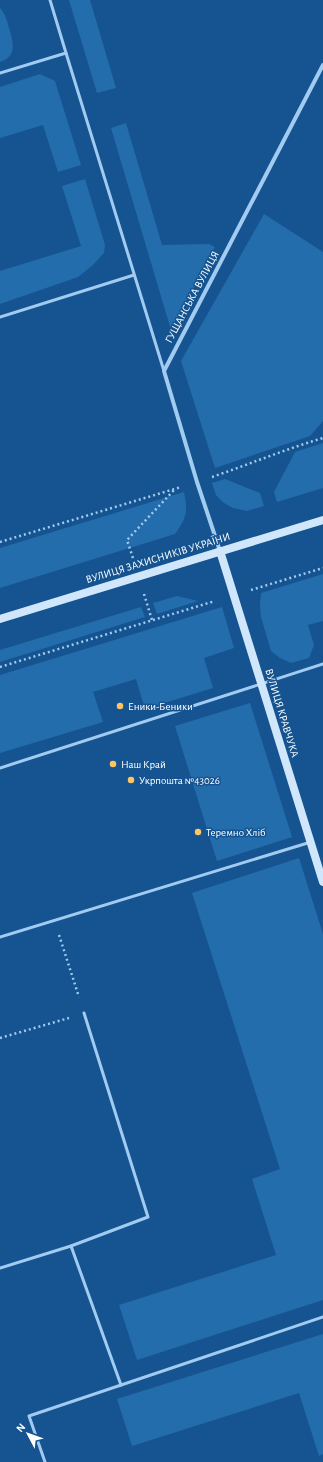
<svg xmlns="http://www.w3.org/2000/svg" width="323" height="1462" font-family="'Alegreya Sans',sans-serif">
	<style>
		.green { fill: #246dac }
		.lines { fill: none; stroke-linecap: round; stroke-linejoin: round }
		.path { stroke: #a1cbf0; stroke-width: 2.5; stroke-dasharray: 2 3; stroke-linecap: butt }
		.lane { stroke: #a1cbf0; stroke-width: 3 }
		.street { stroke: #a1cbf0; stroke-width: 4 }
		.secondary { stroke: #cfe6fb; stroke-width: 8 }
		.poi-dot { fill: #ffc561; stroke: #155490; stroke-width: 1.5 }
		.labels { text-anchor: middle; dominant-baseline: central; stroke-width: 3; stroke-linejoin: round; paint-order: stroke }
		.street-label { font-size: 11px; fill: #fff; stroke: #155490 }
		.poi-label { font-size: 11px; fill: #fff; stroke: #155490; text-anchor: start }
	</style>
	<rect width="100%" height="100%" fill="#155490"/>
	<g class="green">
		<path d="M69,0H90L116,88L97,93Z"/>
		<path d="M0,8C5,14 7,20 9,28C13,42 18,56 0,62Z"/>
		<path d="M40,74L55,81L81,165L58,172L43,125L0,138V87Z"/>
		<path d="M126,123L162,245L209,244L215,247L171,330L111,128Z"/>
		<path d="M85,179L105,245L104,253L93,265L78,277L0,304V271L81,246L62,186Z"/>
		<path d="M264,214L323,252V421L310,436L215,468L181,361Z"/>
		<path d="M323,443V488L277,502L274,492L295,452Z"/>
		<path d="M225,479L260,493L264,506L247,511L233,508L224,503L216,495L212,483Z"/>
		<path d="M184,492C188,512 187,517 175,534L0,588V548Z"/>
		<path d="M323,574V621L308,625L314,645L309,658L291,663L280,658L271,651L261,617L260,605L261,593Z"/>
		<path d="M177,596L198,601L157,614L153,603Z"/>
		<path d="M141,607L145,617L0,662V650Z"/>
		<path d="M222,607L234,648L204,658L213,688L145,709L136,679L93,692L103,722L0,753V675Z"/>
		<path d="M250,703L292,837L217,861L175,726Z"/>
		<path d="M299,858L323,934V1300L137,1360L119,1305L276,1255L252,1179L280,1169L192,893Z"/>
		<path d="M323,1334V1454L319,1456L299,1393L132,1446L117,1399Z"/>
	</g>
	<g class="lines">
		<g class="path">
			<path d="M212,477C250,464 286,449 323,438"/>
			<path d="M0,542L181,487"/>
			<path d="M133,558L127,540L175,489"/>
			<path d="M251,590L323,568"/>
			<path d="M144,594L152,620"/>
			<path d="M0,667L215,601"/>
			<path d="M59,935L79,997"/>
			<path d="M0,1038L69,1018"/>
		</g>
		<g class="lane">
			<path d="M50,0L66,53"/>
			<path d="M0,73L66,53L164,371"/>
			<path d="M0,317L134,275"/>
			<path d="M0,768L323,664"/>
			<path d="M0,937L311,842"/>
			<path d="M71,1246L121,1385"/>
			<path d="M0,1268L71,1246L148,1217L84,1013"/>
			<path d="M45,1462L29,1416L323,1317"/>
		</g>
		<path class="street" d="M220,551L197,482L164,371L323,65"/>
		<g class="secondary">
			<path d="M220,551L323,882"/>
			<path d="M0,619L323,520"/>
		</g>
	</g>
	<g class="poi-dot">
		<circle cx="120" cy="706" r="4"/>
		<circle cx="113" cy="764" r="4"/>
		<circle cx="131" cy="780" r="4"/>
		<circle cx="198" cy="832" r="4"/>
	</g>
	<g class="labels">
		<g class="street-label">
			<text transform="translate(192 297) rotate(-62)">ГУЩАНСЬКА ВУЛИЦЯ</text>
			<text transform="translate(158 558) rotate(-17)">ВУЛИЦЯ ЗАХИСНИКІВ УКРАЇНИ</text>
			<text transform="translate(282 713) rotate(73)">ВУЛИЦЯ КРАВЧУКА</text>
		</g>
		<g class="poi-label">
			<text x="128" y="706">Еники-Беники</text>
			<text x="121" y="764">Наш Край</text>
			<text x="139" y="780">Укрпошта №43026</text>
			<text x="206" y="832">Теремно Хліб</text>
		</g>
	</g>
	<g transform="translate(28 1434) rotate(311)" stroke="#155490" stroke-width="3" paint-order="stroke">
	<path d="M0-3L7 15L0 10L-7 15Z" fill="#ffffff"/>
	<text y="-6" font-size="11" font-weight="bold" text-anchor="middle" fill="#ffffff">N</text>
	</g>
</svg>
